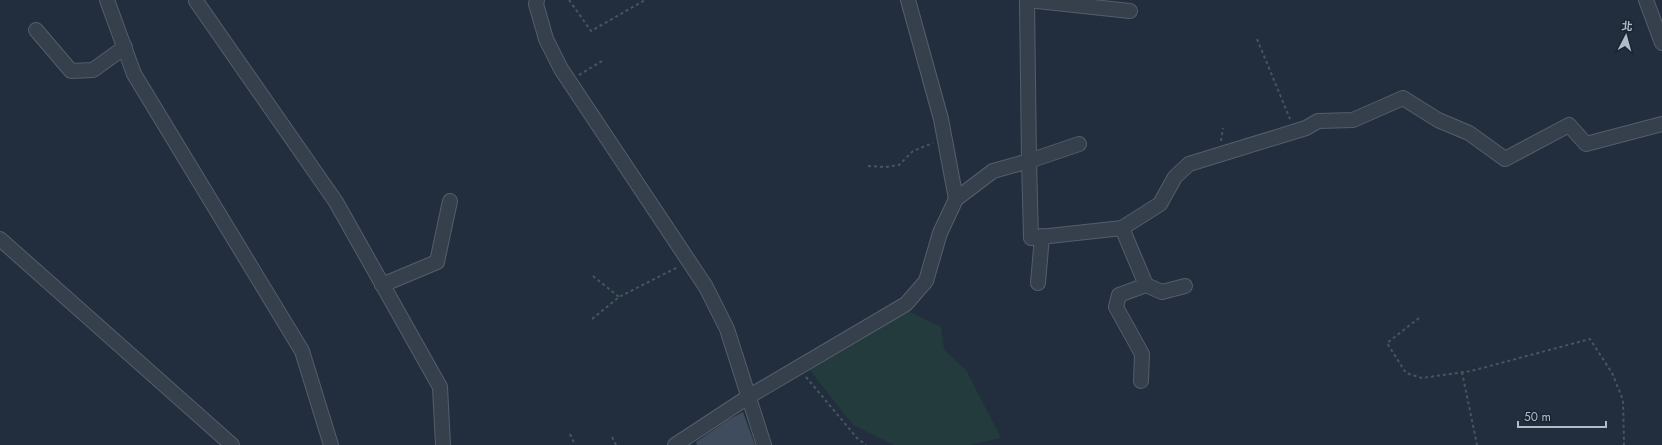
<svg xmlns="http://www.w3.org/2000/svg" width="1662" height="445" font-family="Jost,'Noto Sans TC',sans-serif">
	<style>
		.green { fill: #243b3e }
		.building { fill: #3e4c5d }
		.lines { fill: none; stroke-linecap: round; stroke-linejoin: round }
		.minor-casing { stroke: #545e6b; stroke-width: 16 }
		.path { stroke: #42585b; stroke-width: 2; stroke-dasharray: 3 3; stroke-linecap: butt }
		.minor { stroke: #36404d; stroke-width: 14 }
	</style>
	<rect width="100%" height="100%" fill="#222e3d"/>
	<path class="green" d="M906,310L941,327L944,350L966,370L1001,438L969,445H894L853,425L810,370L817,360Z"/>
	<path class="building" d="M743,412L755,445H697L696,442L728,420Z"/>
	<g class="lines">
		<g class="minor-casing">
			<g id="minor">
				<path d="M107,0L134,74L302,351L331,445"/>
				<path d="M537,0L536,4L546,39L561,69L706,287L727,329L764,445"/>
				<path d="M908,0L941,119L956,199"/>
				<path d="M1027,0L1029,161L1079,144"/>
				<path d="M1028,0L1130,11"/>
				<path d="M1646,0L1662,43"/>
				<path d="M196,1L336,202L440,387L443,445"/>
				<path d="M36,30L71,71L93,70L125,47"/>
				<path d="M1122,228L1146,285L1119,295L1116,307L1142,354L1141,381"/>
				<path d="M0,239L232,445"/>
				<path d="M1038,283L1042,236"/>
				<path d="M382,285L437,262L450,201"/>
				<path d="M1146,285L1162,292L1185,286"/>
				<path d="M675,445L748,397L906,304L926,281L940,233L956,199L993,171L1029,161L1031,238L1122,228L1160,204L1175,177L1189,164L1306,128L1318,121L1353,120L1403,98L1438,120L1469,133L1505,159L1569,125L1586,144L1662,124"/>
			</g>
		</g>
		<g class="path">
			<path d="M569,0L591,31L645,0"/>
			<path d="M1257,39L1290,119"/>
			<path d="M579,75L602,61"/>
			<path d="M1221,141L1223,128"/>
			<path d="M868,166L886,167L899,165L913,151L933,143"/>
			<path d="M593,276L619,297"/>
			<path d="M1419,318L1387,343L1406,373L1422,378L1471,371L1590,339L1612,373L1623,400L1624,445"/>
			<path d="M592,319L619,297L678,267"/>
			<path d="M1462,372L1477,445"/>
			<path d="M806,377L857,438L866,445"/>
			<path d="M570,434L575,445"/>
			<path d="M612,437L616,445"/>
		</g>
		<use href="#minor" class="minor"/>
	</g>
	<g transform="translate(1626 36) rotate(6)" stroke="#1b2532" stroke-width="3" paint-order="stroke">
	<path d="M0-3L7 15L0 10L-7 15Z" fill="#b2bbc9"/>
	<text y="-6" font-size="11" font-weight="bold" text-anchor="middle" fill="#b2bbc9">北</text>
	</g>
	<path d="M1518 421v6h88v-6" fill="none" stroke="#b2bbc9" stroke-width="2"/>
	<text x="1524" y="421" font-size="12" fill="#b2bbc9" stroke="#1b2532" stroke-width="3" paint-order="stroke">50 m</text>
</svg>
